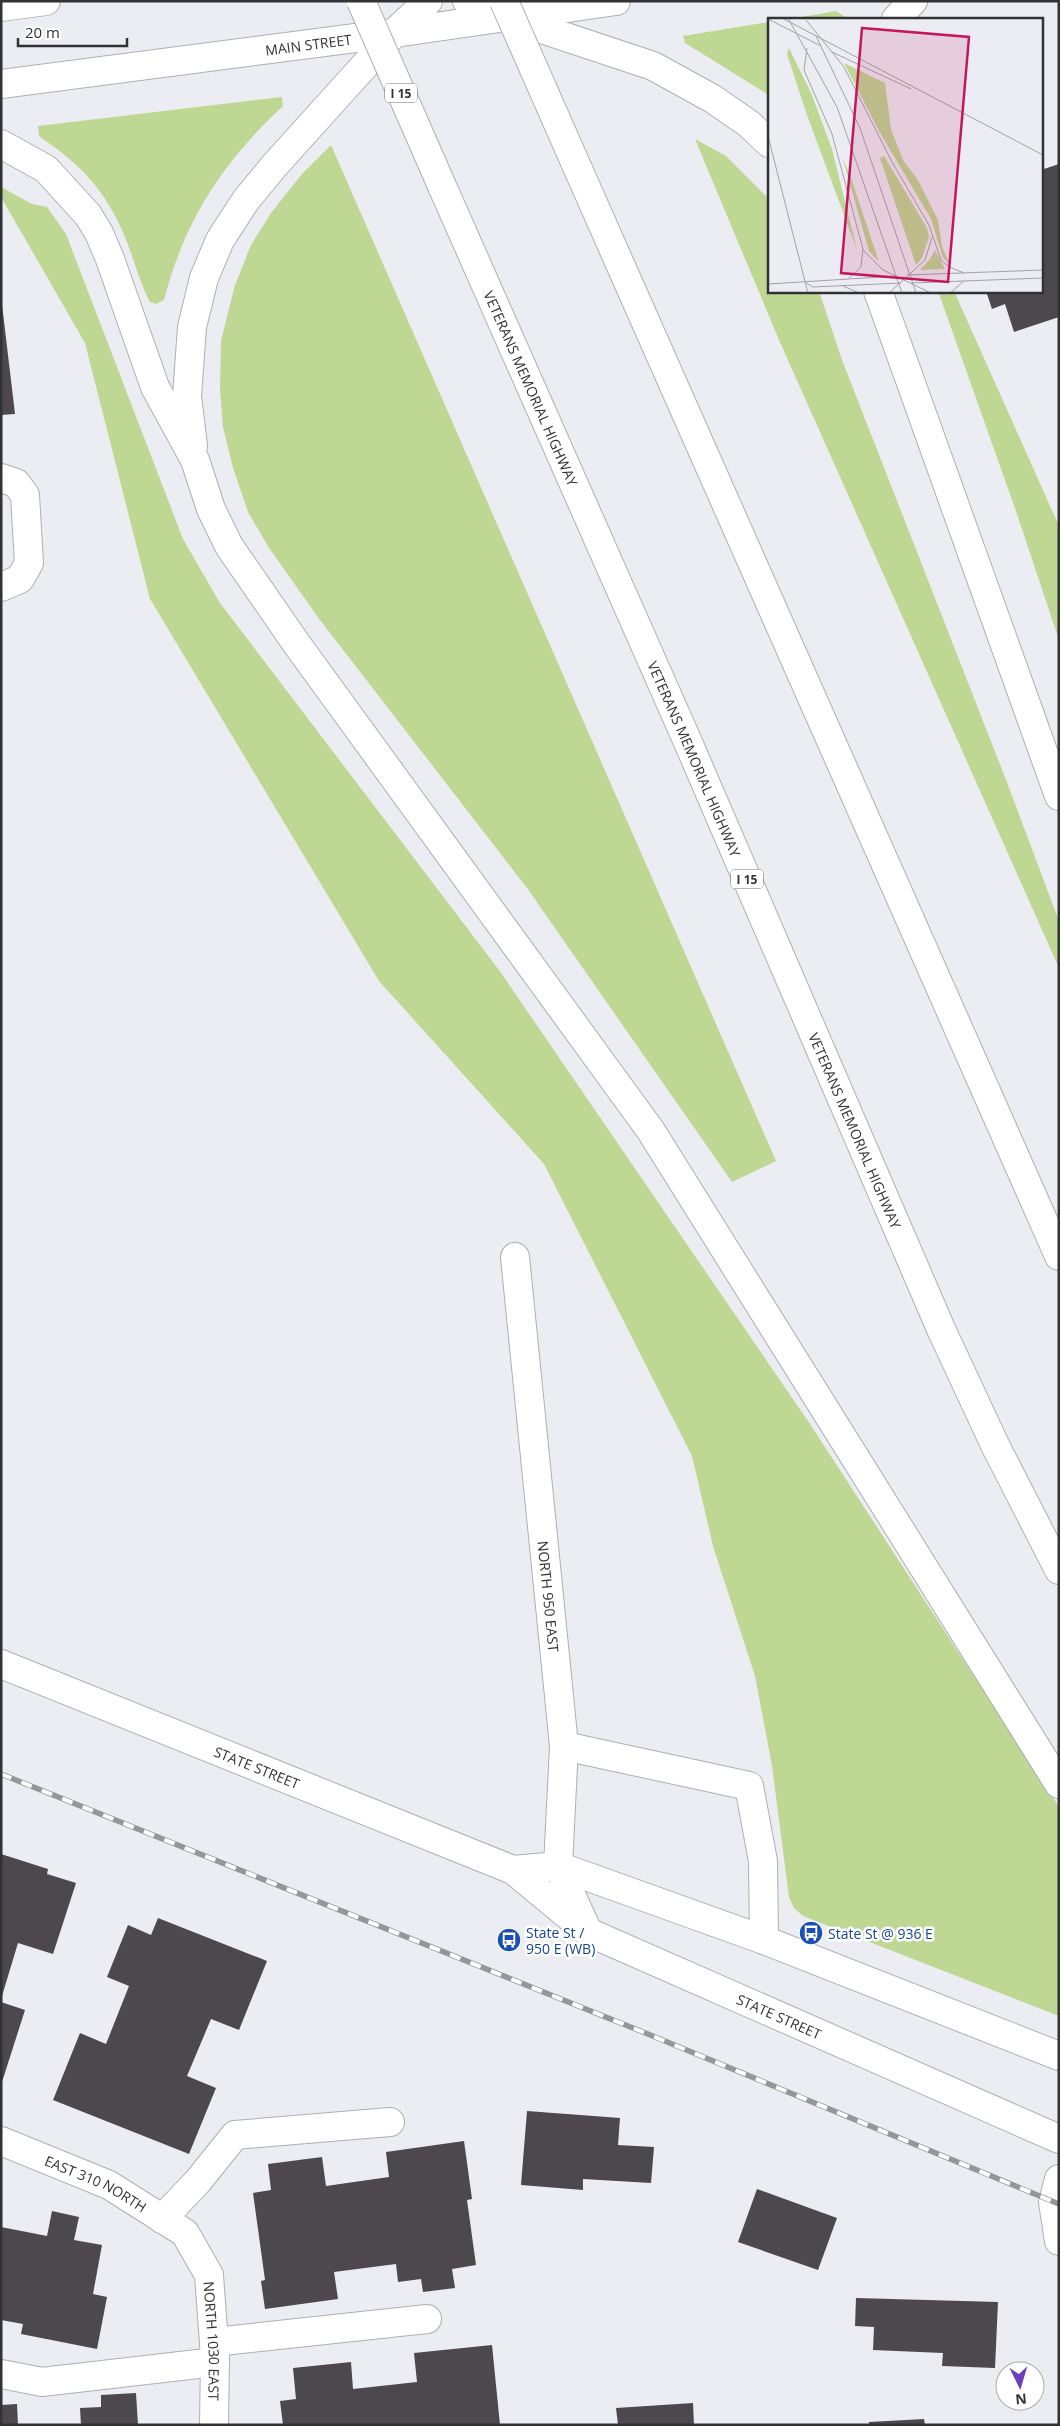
<svg xmlns="http://www.w3.org/2000/svg" width="1060" height="2426" font-family="'Open Sans',sans-serif">
	<style>
		.green { fill: #bed793 }
		.building { fill: #4d484b }
		.lines { fill: none; stroke-linecap: round; stroke-linejoin: round }
		.minor-casing { stroke: #aeafb4; stroke-width: 30 }
		.major-casing { stroke: #aeafb4; stroke-width: 30 }
		.highway-casing { stroke: #aeafb4; stroke-width: 30 }
		.minor { stroke: #fff; stroke-width: 28 }
		.major { stroke: #fff; stroke-width: 28 }
		.highway { stroke: #fff; stroke-width: 28 }
		.rail-casing { stroke: #95969a; stroke-width: 5.5 }
		.rail { stroke: #fff; stroke-width: 4; stroke-dasharray: 11; stroke-linecap: butt }
		.highway-bridge-casing { stroke: #aeafb4; stroke-width: 30; stroke-linecap: butt }
		.highway-bridge { stroke: #fff; stroke-width: 28 }
		.labels { text-anchor: middle; dominant-baseline: central; stroke-width: 5; stroke-linejoin: round; paint-order: stroke }
		.shield { fill: #fff; stroke: #707071; stroke-width: 1 }
		.shield-label { font-size: 12px; font-weight: bold; fill: #323234 }
		.street-label { font-size: 14px; fill: #323234; stroke: #fff }
		.transit-label { font-size: 14px; fill: #164399; stroke: #fff; text-anchor: start }
		.inset-road { fill: none; stroke: #a2a2a6; stroke-width: 1 }
		.view { fill: #c2185b; fill-opacity: 0.15; stroke: #c2185b; stroke-width: 2.5 }
		.inset-edge { fill: none; stroke: #323234; stroke-width: 2.5 }
	</style>
	<rect width="100%" height="100%" fill="#ecedf2"/>
	<g class="green">
		<path d="M836,11L848,19H790Z"/>
		<path d="M769,22V95L685,43L683,36Z"/>
		<path d="M282,97L283,106C223,162 185,219 164,300L156,304L150,302C139,281 134,259 125,237C105,189 81,165 39,136L38,126Z"/>
		<path d="M695,139L726,156L769,199V291H819L842,360L1008,785L1059,921V968L779,340Z"/>
		<path d="M331,145L776,1161L732,1182L527,888L320,620L269,548L248,512L233,468L223,427L220,390L221,341L235,285L251,245L271,213L302,174Z"/>
		<path d="M1,187L32,204L47,207L66,234L183,539L220,603L499,970L810,1424L1059,1807V2016L803,1916L794,1908L789,1897L772,1766L755,1676L713,1546L692,1456L544,1164L379,981L150,599L85,343L1,197Z"/>
		<path d="M938,291H954L1059,526V640L1017,514Z"/>
	</g>
	<g class="building">
		<path d="M1059,164V317L1014,332L1005,304L992,309L986,291H1041V170Z"/>
		<path d="M1,296L15,414L1,415Z"/>
		<path d="M1,1854L48,1869L47,1874L76,1883L53,1954L18,1943L2,1996Z"/>
		<path d="M158,1918L267,1961L239,2030L211,2019L187,2076L216,2088L189,2154L53,2100L80,2033L106,2044L129,1986L107,1977L128,1925L151,1935Z"/>
		<path d="M1,2002L25,2010L2,2082H1Z"/>
		<path d="M527,2111L620,2118L618,2145L654,2147L651,2183L583,2179V2190L521,2185Z"/>
		<path d="M464,2141L472,2199L467,2200L476,2265L452,2269L455,2288L423,2292L421,2279L398,2282L396,2264L334,2272L338,2299L265,2309L261,2281L265,2280L253,2193L271,2190L268,2164L322,2157L326,2186L389,2177L386,2152Z"/>
		<path d="M757,2189L837,2218L818,2270L738,2242Z"/>
		<path d="M52,2211L79,2217L74,2240L102,2245L93,2294L107,2297L97,2349L21,2334L23,2324L1,2320V2227L47,2236Z"/>
		<path d="M856,2298L998,2302L995,2368L942,2366L943,2353L873,2350L874,2327L855,2326Z"/>
		<path d="M492,2345L500,2425H283L280,2401L296,2399L293,2368L351,2362L353,2389L417,2382L414,2353Z"/>
		<path d="M136,2393L138,2425H81L80,2408L101,2407V2395Z"/>
		<path d="M693,2403L694,2425H618L616,2408Z"/>
		<path d="M17,2404L18,2425H1V2405Z"/>
		<path d="M924,2419L925,2425H869V2422Z"/>
	</g>
	<g class="lines">
		<g class="minor-casing">
			<g id="minor">
				<path d="M1,478L16,483L25,495L29,563L20,579L1,587"/>
				<path id="s1" d="M515,1257L564,1746L558,1866L588,1932"/>
				<path d="M564,1746L749,1786L763,1861L764,1940"/>
				<path id="s2" d="M1,2141L109,2185L185,2233L209,2275L215,2357L214,2425"/>
				<path d="M1059,2179L1053,2202L1059,2241"/>
				<path d="M162,2219L198,2181L235,2135L390,2122"/>
				<path d="M214,2342L427,2319"/>
				<path d="M1,2374L42,2382L215,2362"/>
			</g>
		</g>
		<g class="major-casing">
			<g id="major">
				<path d="M1,7L46,1"/>
				<path id="s3" d="M1,84L394,33L616,1"/>
				<path id="s4" d="M1,1664L513,1870L588,1932L1059,2139"/>
				<path d="M513,1870L558,1866L764,1940L1059,2056"/>
			</g>
		</g>
		<g class="highway-casing">
			<g id="highway">
				<path d="M467,1L503,16L653,66L713,99L749,124L769,143"/>
				<path d="M896,19L913,1"/>
				<path d="M1,144L46,169L88,215L99,233L110,259L155,387L195,460L211,509L229,546L296,643L651,1131L1059,1784"/>
				<path d="M578,169L1059,1256"/>
				<path id="s5" d="M442,186L687,740L941,1329L995,1445L1059,1570"/>
				<path d="M878,291L1059,796"/>
				<path d="M193,446L187,396L192,327L204,278L220,240L246,200L274,166L394,33L428,1"/>
			</g>
		</g>
		<use href="#minor" class="minor"/>
		<use href="#major" class="major"/>
		<use href="#highway" class="highway"/>
		<g class="rail-casing">
			<path id="rail" d="M1,1774L643,2032L1059,2204"/>
		</g>
		<use href="#rail" class="rail"/>
		<g class="highway-bridge-casing">
			<g id="highway-bridge">
				<path d="M361,1L442,186"/>
				<path d="M504,1L578,169"/>
			</g>
		</g>
		<use href="#highway-bridge" class="highway-bridge"/>
	</g>
	<defs>
		<g id="bus-disc" transform="scale(1.25)"><circle r="9.5" fill="#1a4fb4" stroke="#fff"/><path d="M-5-6H5V4H4V6H2V4H-2V6H-4V4H-5ZM-3.5-4V0h7V-4ZM-3.5 1.2v1.5H-2V1.2ZM2 1.2v1.5H3.5V1.2Z" fill="#fff"/></g>
	</defs>
	<g fill-rule="evenodd">
		<use href="#bus-disc" x="811" y="1933"/>
		<use href="#bus-disc" x="509" y="1940"/>
	</g>
	<g class="labels">
		<g class="shield">
			<rect x="385" y="83.5" width="32" height="19" rx="4"/>
			<rect x="731" y="869.5" width="32" height="19" rx="4"/>
		</g>
		<g class="shield-label">
			<text x="401" y="93">I 15</text>
			<text x="747" y="879">I 15</text>
		</g>
		<g class="street-label">
			<text stroke="none"><textPath href="#s3" startOffset="310">MAIN STREET</textPath></text>
			<text stroke="none"><textPath href="#s5" startOffset="221">VETERANS MEMORIAL HIGHWAY</textPath></text>
			<text stroke="none"><textPath href="#s5" startOffset="626">VETERANS MEMORIAL HIGHWAY</textPath></text>
			<text stroke="none"><textPath href="#s5" startOffset="1031">VETERANS MEMORIAL HIGHWAY</textPath></text>
			<text stroke="none"><textPath href="#s1" startOffset="341">NORTH 950 EAST</textPath></text>
			<text stroke="none"><textPath href="#s4" startOffset="276">STATE STREET</textPath></text>
			<text stroke="none"><textPath href="#s4" startOffset="858">STATE STREET</textPath></text>
			<text stroke="none"><textPath href="#s2" startOffset="104">EAST 310 NORTH</textPath></text>
			<text stroke="none"><textPath href="#s2" startOffset="321">NORTH 1030 EAST</textPath></text>
		</g>
		<g class="transit-label">
			<text x="526" y="1932">State St /<tspan x="526" dy="16">950 E (WB)</tspan></text>
			<text x="828" y="1933">State St @ 936 E</text>
		</g>
	</g>
	<g transform="translate(768 18)">
		<rect width="275" height="275" fill="#ecedf2"/>
		<path d="M21,30L43,75L64,131L89,232L39,97L19,36ZM76,45L117,65L123,111L135,142L150,162L170,202L174,229L182,246L175,240L163,201L111,113ZM74,138L83,160L111,244L101,233ZM116,138L159,210L161,219L154,240L148,247L112,140ZM167,232L177,251L152,252L162,241Z" fill="#bed793"/>
		<path class="inset-road" d="M14,0L275,137M20,0L69,89L134,275M0,1L53,28M38,2L76,49L124,144L161,207L173,242L181,249L196,255M48,18L92,110L148,275M39,30L36,52L64,116L95,231L93,249L81,260M64,34L143,71M0,118L40,275M95,232L115,252L163,275M139,257L275,252M38,265L45,269L133,265M143,265L275,260M0,266L129,258M75,268L91,275M121,275L157,242L164,219M182,275L196,263"/>
		<path class="view" d="M94,10L201,19L180,264L73,255Z"/>
		<rect width="275" height="275" class="inset-edge"/>
	</g>
	<rect width="1060" height="2426" fill="none" stroke="#323234" stroke-width="5"/>
	<g transform="translate(1020 2386) rotate(175)"><circle r="24" fill="#ffffff" stroke="#adadae"/>
	<path d="M0-4L9 19L0 12L-9 19Z" fill="#6b42ba"/>
	<text y="-8" font-size="14" font-weight="bold" text-anchor="middle" fill="#323234">N</text>
	</g>
	<path d="M18 38v8h109v-8" fill="none" stroke="#323234" stroke-width="2.5"/>
	<text x="25" y="38" font-size="15" fill="#323234" stroke="#ffffff" stroke-width="4" paint-order="stroke">20 m</text>
</svg>
